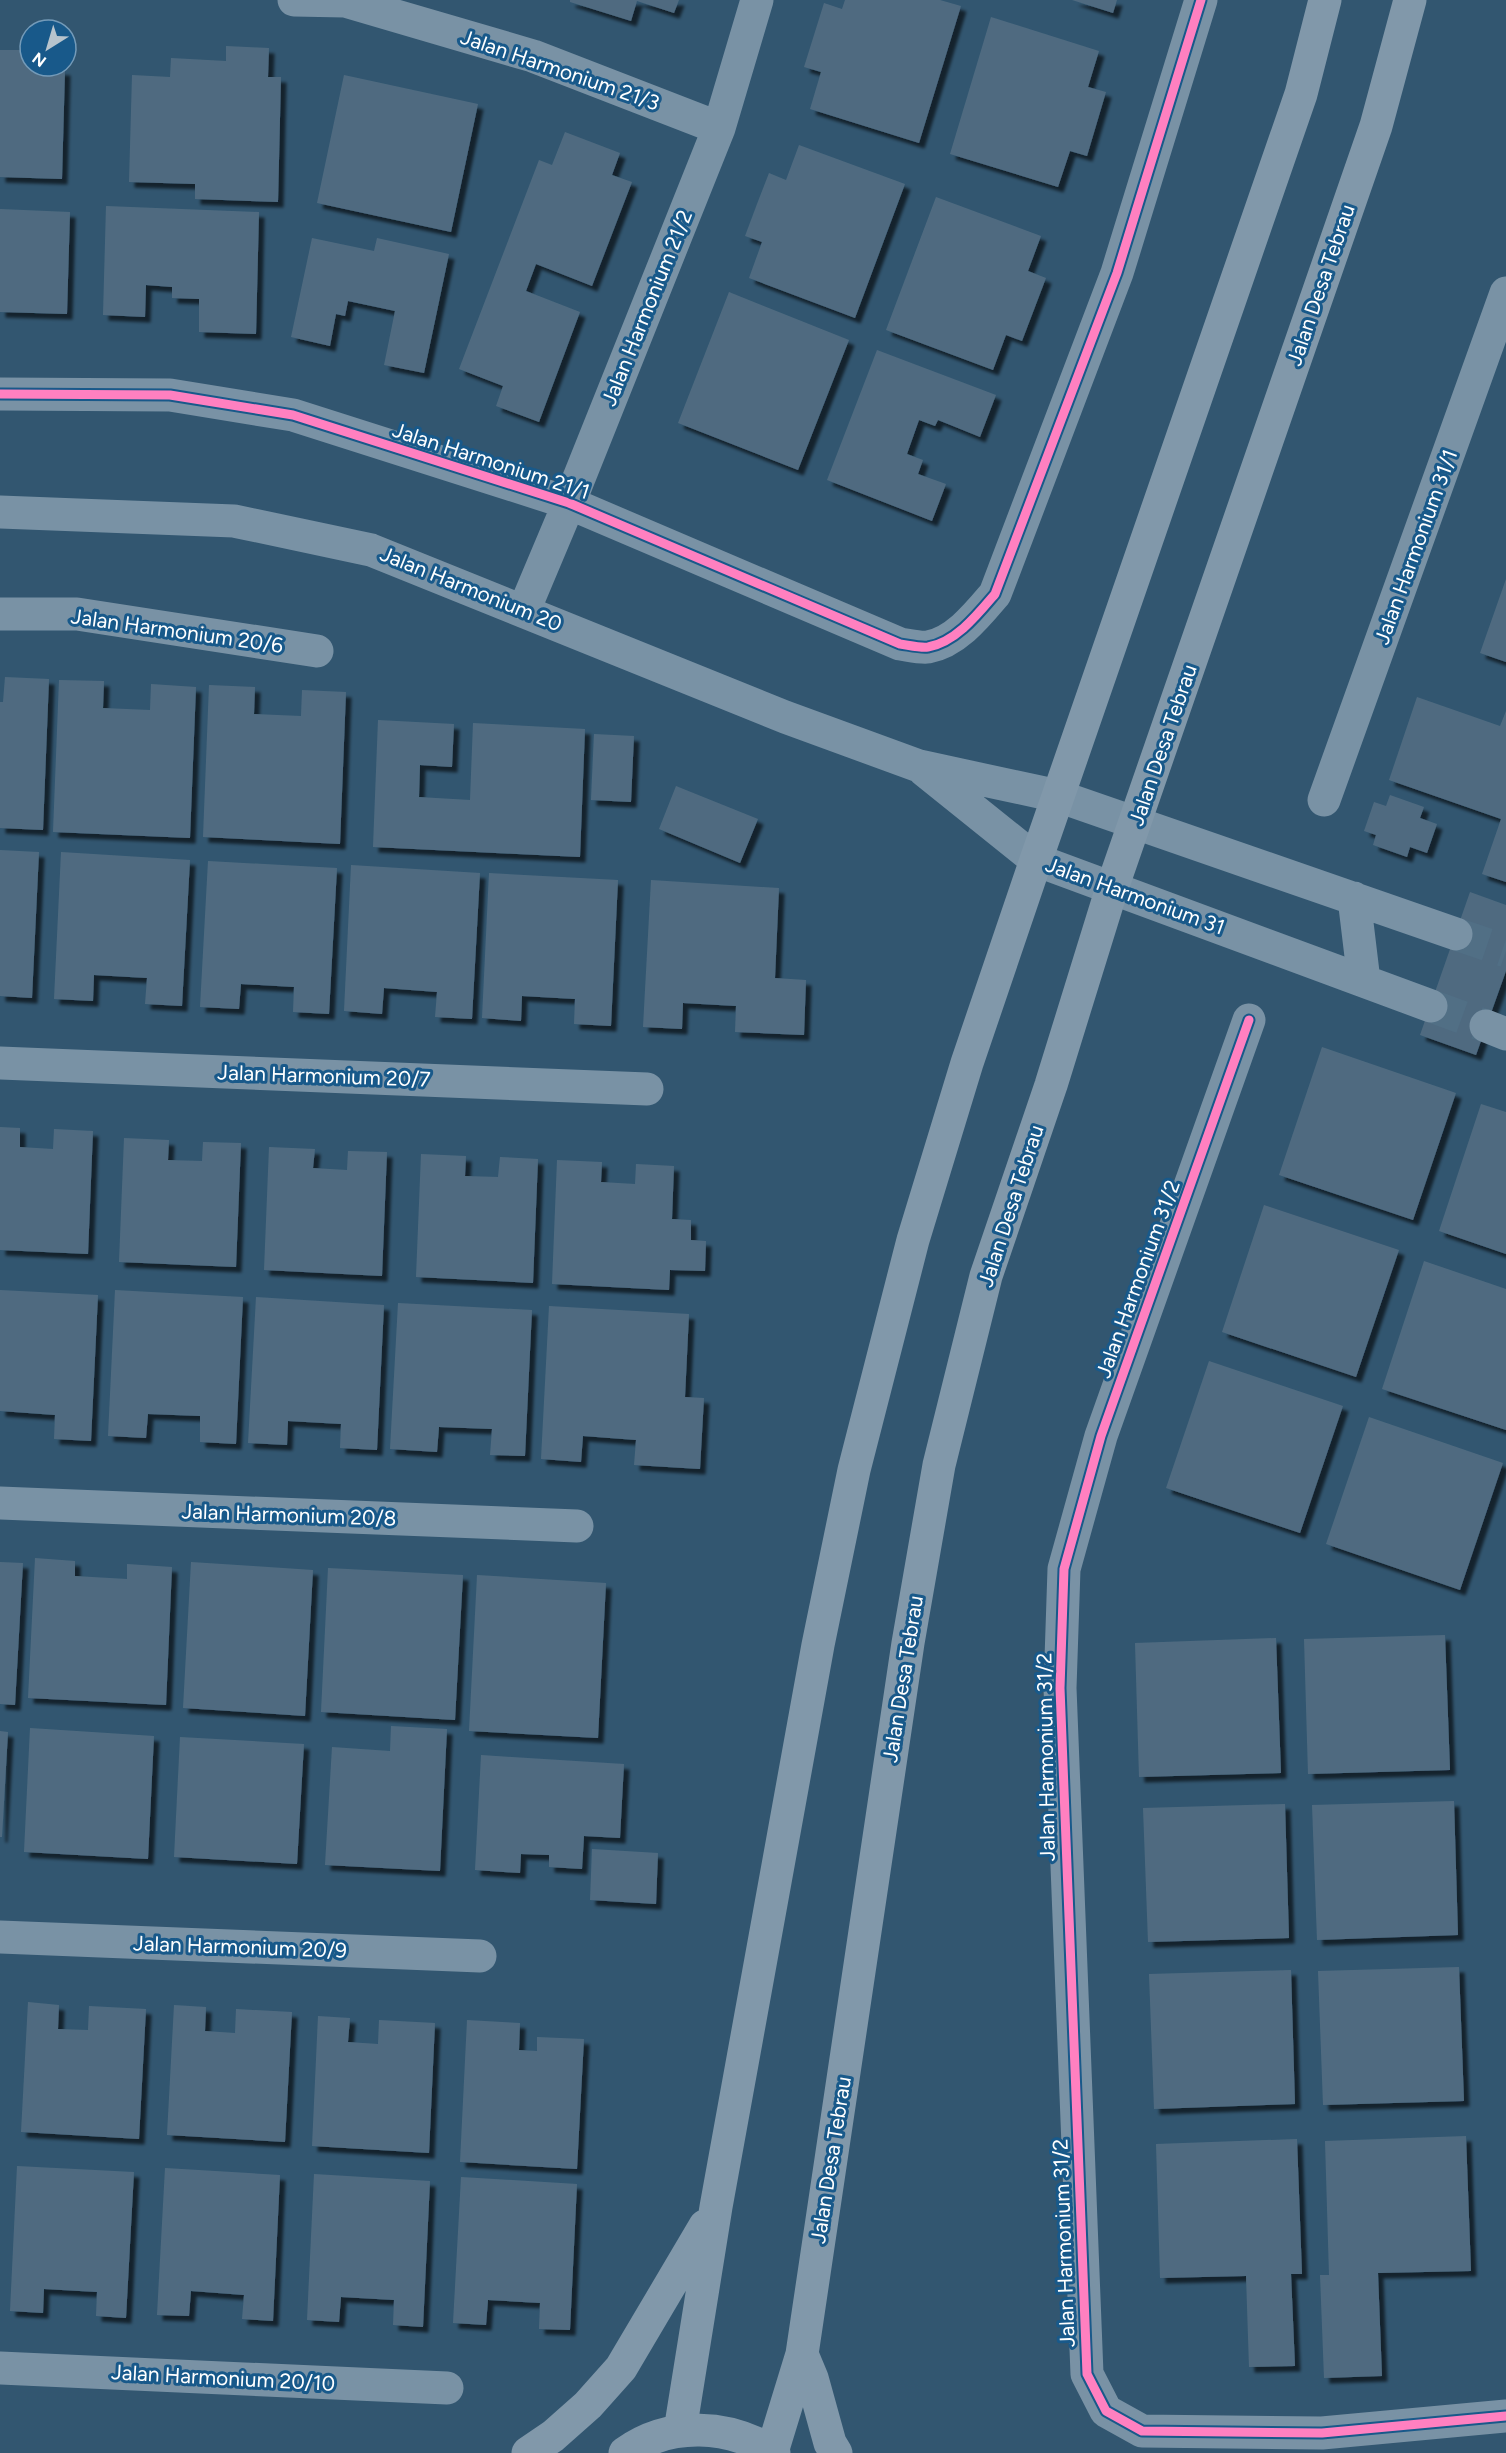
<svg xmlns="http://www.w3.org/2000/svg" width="1506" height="2453" font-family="Figtree,sans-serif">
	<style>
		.building { fill: #4f6b80; filter: url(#shadow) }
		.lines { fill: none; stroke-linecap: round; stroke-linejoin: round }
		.street-tunnel { stroke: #516f85; stroke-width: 33; stroke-dasharray: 33 16; stroke-linecap: butt }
		.street { stroke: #7992a5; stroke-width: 33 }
		.secondary { stroke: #8198aa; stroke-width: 33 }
		.cycleway-casing { stroke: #18598a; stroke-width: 13 }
		.cycleway { stroke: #ff80c0; stroke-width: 9 }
		.labels { text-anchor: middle; stroke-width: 6; stroke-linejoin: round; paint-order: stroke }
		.street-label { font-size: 21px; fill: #fff; stroke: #18598a }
	</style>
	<defs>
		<filter id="shadow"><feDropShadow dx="5.5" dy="5.5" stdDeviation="1.5" flood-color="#0009"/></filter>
	</defs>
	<rect width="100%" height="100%" fill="#325670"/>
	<path class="building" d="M570,0H679L674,13L637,1L631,21L570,2Z
		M845,0H940L961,6L919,143L810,109L821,72L804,67L824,3L842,9Z
		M1072,0H1117L1113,13Z
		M991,17L1099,51L1088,87L1106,92L1087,156L1070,151L1058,187L950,154Z
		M226,46L269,48L268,77H281L278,202L195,199V184L129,182L132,75L170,77L171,58L226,61Z
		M0,50H30L32,69L65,70L62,179L0,177Z
		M344,75L478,104L451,232L317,203Z
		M565,132L620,153L612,175L632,182L592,286L536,264L526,291L580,312L539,422L496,406L503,386L459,369L539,160L552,165Z
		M799,145L905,184L855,318L749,278L762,242L745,236L757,204L769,173L786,180Z
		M936,197L1041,236L1028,271L1046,278L1022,341L1006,335L993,370L886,330Z
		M106,206L259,212L256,334L199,332V299L172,298V287L146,285L145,317L103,315Z
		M0,209L70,212L67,314L0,312Z
		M312,238L374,251L377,238L449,254L424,373L384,365L395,311L348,301L345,316L336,314L330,346L291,337Z
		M729,292L849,340L798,470L678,423Z
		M877,350L996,395L980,437L938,420L935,426L919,420L907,454L923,460L918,474L946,484L932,521L827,480Z
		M1506,579V662L1480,653Z
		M5,677L49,679L43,830L0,828V702H3Z
		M59,680L104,681L103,708L150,710L151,684L196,687L190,838L53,832Z
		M209,685L255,687L254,714L301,716L302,690L346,692L340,844L203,837Z
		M1417,697L1500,726L1506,711V882L1482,874L1501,819L1389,780Z
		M378,720L454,724L452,767L420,765L419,797L470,800L473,723L585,729L580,857L373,847Z
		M594,734L634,736L631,802L591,800Z
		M676,786L758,819L740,863L659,829Z
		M1390,795L1424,807L1420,818L1437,824L1427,853L1410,847L1407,857L1373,845L1376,835L1364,831L1374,802L1386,806Z
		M0,850L39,852L32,998L0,996Z
		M61,852L190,860L182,1006L145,1004L147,978L94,975L93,1001L54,999Z
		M208,861L337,868L329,1014L293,1012L294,987L241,984L239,1009L200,1007Z
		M351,865L480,873L472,1019L435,1017L437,992L384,988L382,1014L344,1011Z
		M489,873L618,880L611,1026L574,1024L575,999L522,996L521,1021L482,1018Z
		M651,880L779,888L775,978L806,980L804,1035L735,1032L736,1006L683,1003L682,1029L643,1027Z
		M1470,892L1506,905V971L1476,1055L1420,1035Z
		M1322,1047L1456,1093L1413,1220L1279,1175Z
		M1481,1104L1506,1112V1254L1439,1231Z
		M0,1127L20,1128V1147L53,1149L54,1129L93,1131L88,1254L0,1250Z
		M124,1138L169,1140L168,1160L202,1161L203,1142L241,1143L236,1267L119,1262Z
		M269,1147L315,1149L313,1168L347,1170L348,1151L387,1152L382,1276L264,1270Z
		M421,1154L466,1156L465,1176L498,1177L500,1157L538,1159L533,1283L416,1277Z
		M557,1160L602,1162L601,1182L635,1184L636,1164L674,1166L672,1219L691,1220V1240L706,1241L705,1271L670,1270L669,1290L552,1284Z
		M1264,1205L1399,1250L1356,1377L1222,1332Z
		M1424,1261L1506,1289V1430L1382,1389Z
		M0,1290L98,1295L91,1441L54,1439L55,1415L0,1411Z
		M115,1290L243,1297L236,1444L200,1442V1416L148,1414L146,1438L108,1436Z
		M256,1297L384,1305L377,1450L340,1448L341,1424L288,1421L287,1445L248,1443Z
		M398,1303L532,1310L525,1456L490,1455L492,1429L439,1427L437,1452L390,1449Z
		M549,1306L689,1314L685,1397L704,1398L700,1469L634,1465L636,1440L583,1436L581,1462L541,1459Z
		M1209,1361L1343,1406L1300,1533L1166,1488Z
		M1369,1417L1503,1463L1460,1590L1326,1544Z
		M35,1558L75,1561V1576L127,1579V1564L172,1567L166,1705L28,1698Z
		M0,1562L23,1563L15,1705L0,1704Z
		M191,1562L313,1570L305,1716L183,1708Z
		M328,1568L463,1575L455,1720L321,1712Z
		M477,1575L606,1583L598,1738L469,1731Z
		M1445,1635L1450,1770L1308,1774L1304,1639Z
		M1276,1638L1281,1773L1139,1777L1135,1643Z
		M391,1726L447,1729L440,1871L325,1865L332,1747L390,1751Z
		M30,1728L154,1736L148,1859L24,1852Z
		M0,1731L8,1732L2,1837H0Z
		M180,1737L304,1744L297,1864L174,1857Z
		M481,1755L624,1764L620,1838L584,1836L582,1869L549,1867V1855L521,1854L520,1873L475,1870Z
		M1454,1801L1458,1935L1317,1940L1312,1805Z
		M1285,1804L1289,1938L1148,1942L1143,1808Z
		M592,1849L658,1853L656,1904L590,1900Z
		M1459,1967L1464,2101L1323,2105L1318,1971Z
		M1291,1970L1295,2104L1154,2109L1149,1974Z
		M28,2002L59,2005L58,2029L88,2030L89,2006L146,2009L139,2139L21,2132Z
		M174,2005L206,2007L205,2031L235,2033L236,2009L292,2012L285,2142L167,2135Z
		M318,2016L350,2018L348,2042L378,2044L379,2020L435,2023L429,2153L312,2146Z
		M467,2020L520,2023L519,2050L537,2051V2037L584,2039L577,2169L460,2162Z
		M1466,2136L1471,2271L1378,2273L1382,2376L1324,2378L1320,2275H1329L1325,2141Z
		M1297,2139L1302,2274H1291L1295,2366L1249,2367L1246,2276L1160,2278L1156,2144Z
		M17,2166L134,2172L126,2318L96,2316L97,2292L44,2289L43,2313L10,2311Z
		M165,2168L280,2175L273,2321L242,2319L244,2295L191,2291L189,2316L157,2315Z
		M314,2174L430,2181L423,2327L393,2325L394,2300L341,2297L339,2322L307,2320Z
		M461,2177L577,2184L570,2330L539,2329L540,2303L488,2300L486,2325L453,2323Z"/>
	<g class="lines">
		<path class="street-tunnel" d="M1456,934L1506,951
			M1431,1006L1486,1026"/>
		<path class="street" d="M294,0L345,1L533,56L719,128
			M0,394L170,395L293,415L569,503L900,644C908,645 920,648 928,647C956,642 978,614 995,594L1117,273L1201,0
			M0,512L234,521L371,550L785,717L919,766L1058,796L1456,934
			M524,610L569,503L719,128L757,0
			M0,614H77L317,651
			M925,771L1036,860L1431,1006
			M1324,800L1506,293
			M1354,898L1364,981
			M1249,1020L1101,1436L1064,1569L1060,1688L1087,2374L1106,2411L1142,2431L1322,2433L1506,2416
			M1486,1026L1506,1034
			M0,1063L647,1089
			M0,1503L577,1526
			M0,1937L480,1956
			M0,2368L447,2388"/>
		<path class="secondary" d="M802,2354L812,2378L830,2443L836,2453
			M680,2431L716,2207L818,1645L854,1470L913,1240L967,1063L1036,860L1301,94L1325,0
			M772,2452L802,2354L908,1643L939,1465L986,1276L1051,1085L1112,888L1376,126L1410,0
			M528,2453L553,2436L588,2405L621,2368L705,2226
			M625,2453C670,2421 729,2424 774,2453"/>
		<defs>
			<path id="cycleway" d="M0,394L170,395L293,415L569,503L900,644C908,645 920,648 928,647C956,642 978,614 995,594L1117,273L1201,0
				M1249,1020L1101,1436L1064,1569L1060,1688L1087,2374L1106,2411L1142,2431L1322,2433L1506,2416"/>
		</defs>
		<use href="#cycleway" class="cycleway-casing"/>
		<use href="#cycleway" class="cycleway"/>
	</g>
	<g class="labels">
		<g class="street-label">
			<text transform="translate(560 70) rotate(19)" y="7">Jalan Harmonium 21/3</text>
			<text transform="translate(1321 285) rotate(-71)" y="7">Jalan Desa Tebrau</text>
			<text transform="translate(647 308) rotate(-68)" y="7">Jalan Harmonium 21/2</text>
			<text transform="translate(491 461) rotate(18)" y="7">Jalan Harmonium 21/1</text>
			<text transform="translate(1416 547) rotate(-70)" y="7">Jalan Harmonium 31/1</text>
			<text transform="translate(471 589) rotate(22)" y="7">Jalan Harmonium 20</text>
			<text transform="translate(177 631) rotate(8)" y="7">Jalan Harmonium 20/6</text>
			<text transform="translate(1163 745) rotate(-71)" y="7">Jalan Desa Tebrau</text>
			<text transform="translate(1135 896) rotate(20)" y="7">Jalan Harmonium 31</text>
			<text transform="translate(324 1076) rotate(2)" y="7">Jalan Harmonium 20/7</text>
			<text transform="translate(1011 1206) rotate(-72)" y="7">Jalan Desa Tebrau</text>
			<text transform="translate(1138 1279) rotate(-70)" y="7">Jalan Harmonium 31/2</text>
			<text transform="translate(289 1515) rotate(2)" y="7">Jalan Harmonium 20/8</text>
			<text transform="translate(903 1679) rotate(-81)" y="7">Jalan Desa Tebrau</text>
			<text transform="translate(1046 1757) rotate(-91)" y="7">Jalan Harmonium 31/2</text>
			<text transform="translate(240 1947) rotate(2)" y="7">Jalan Harmonium 20/9</text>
			<text transform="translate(831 2160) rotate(-81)" y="7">Jalan Desa Tebrau</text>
			<text transform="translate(1064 2243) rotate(-92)" y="7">Jalan Harmonium 31/2</text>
			<text transform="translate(223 2378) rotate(3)" y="7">Jalan Harmonium 20/10</text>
		</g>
	</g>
	<g transform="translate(48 48) rotate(217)"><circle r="28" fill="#18598a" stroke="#749bb9" stroke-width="1.5"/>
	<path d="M0-4.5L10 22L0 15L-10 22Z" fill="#b7c4cd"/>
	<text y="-9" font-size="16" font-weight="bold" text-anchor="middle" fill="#ffffff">N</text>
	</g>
</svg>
